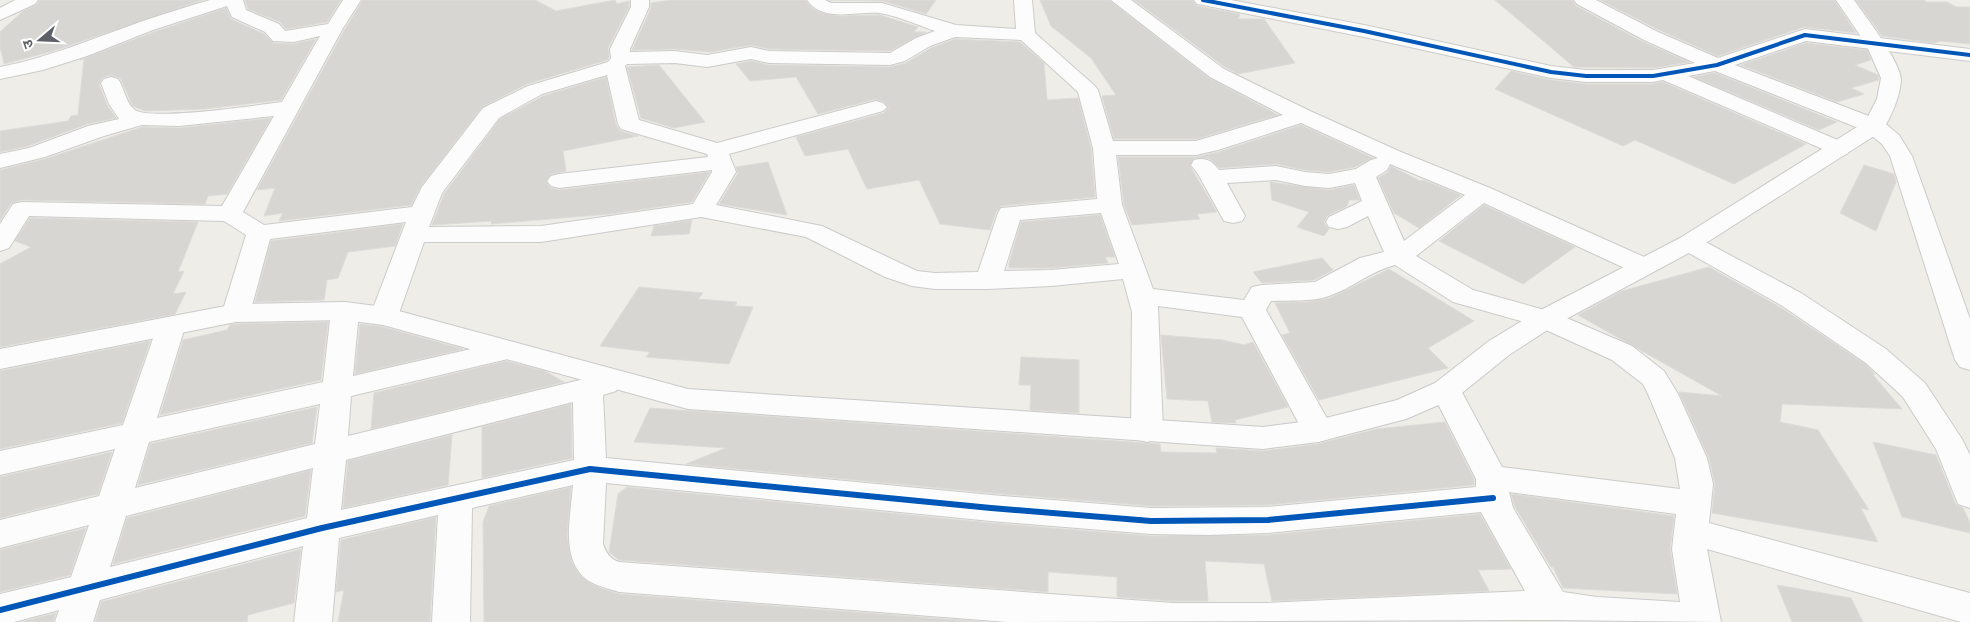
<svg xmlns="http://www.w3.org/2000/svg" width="1970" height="622" font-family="'Public Sans','Noto Sans Devanagari',sans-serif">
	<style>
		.building { fill: #d7d6d3; stroke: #dddcd8 }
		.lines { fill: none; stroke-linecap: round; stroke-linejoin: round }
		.minor-casing { stroke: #cbcbca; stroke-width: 2 }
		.secondary-casing { stroke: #c9cac9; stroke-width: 2 }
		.minor { fill: #fcfcfc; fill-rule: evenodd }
		.secondary { fill: #fcfcfc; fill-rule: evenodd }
		.cycleway-far1-casing { stroke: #fff; stroke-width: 6 }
		.cycleway-casing { stroke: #fff; stroke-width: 9 }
		.cycleway-far1 { stroke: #0057b8; stroke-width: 4 }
		.cycleway { stroke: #0057b8; stroke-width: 6 }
	</style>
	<rect width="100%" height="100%" fill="#eeede8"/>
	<path class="building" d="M40,0H203L53,51L4,64L0,46V32L22,12L36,5Z
		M245,0H341L327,22L286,29L280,22L248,9Z
		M363,0H535L556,11L615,0L617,4L629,1V7L608,48L609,57L607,60L527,84L482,107L421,186L411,205L279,221L283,213L264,216L275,188L257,190L345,29Z
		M671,0H805L812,8L821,13L840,16L880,15L918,27L914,32H926L890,51L769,49L751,45L710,52L675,49L632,50L651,8V3Z
		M829,0H936L926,14L883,1Z
		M1040,0H1109L1209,78L1278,115L1196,139H1114L1102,96L1116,95L1091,58L1051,26Z
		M1134,0H1192L1197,6L1240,14L1238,19H1264L1295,63L1238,74L1225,67Z
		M1495,0H1572L1576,6L1643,42L1689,62L1653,68L1574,67Z
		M1600,0H1834L1856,33L1804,27L1718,56L1659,30Z
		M1856,0H1924L1926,2H1947L1956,7H1970V44L1940,41L1934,43L1882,36Z
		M226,8L231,19L264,34L273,43L294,44L316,39L281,100L205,109L145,111L133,106L120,78L110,75L102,78L99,84L107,105L116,118L87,124L28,146L0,152V131L68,121L71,116L78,115L84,59L80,60L154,32Z
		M955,39L1020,42L1044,63L1047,100L1078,98L1091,148L1095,197L1001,206L996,212L990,230L940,224L919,180L867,189L848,149L805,156L796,137L884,113L889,107L884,102L876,99L818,114L796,77L750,81L736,64L751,61L769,65L890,67L906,63L931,48Z
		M1806,43L1867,50L1871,60L1855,65L1878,75L1879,80L1851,88L1864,94L1837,102L1741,65Z
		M659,65L705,122L674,128L641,118L627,67Z
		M1511,71L1551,80L1586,84H1653L1663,82L1806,144L1734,184L1635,140L1623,146L1495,89Z
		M1715,73L1837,122L1819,130L1694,77Z
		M606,77L616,125L620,131L638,136L563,151L566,171L551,174L546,182L551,188L559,190L710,172L692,202L610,214L491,224L492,221L432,225L444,194L500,119L543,96Z
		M271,118L227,194L208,196L205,204L22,200L11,203L0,221V170L45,159L142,127L179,128Z
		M1301,125L1373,158L1355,167L1329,172L1305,170L1276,164L1220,168L1209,158H1194L1190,166L1217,212L1197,214L1200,219L1132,225L1124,205L1118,157H1196L1219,152Z
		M768,162L787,215L719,204L738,173L736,167Z
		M1864,165L1894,174L1896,182L1876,231L1840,213Z
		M1391,166L1420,181L1423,180L1461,195L1419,228L1394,213L1378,178L1388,172Z
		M1270,182L1329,190L1354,185L1360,200H1349L1347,206L1327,216L1324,223L1329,229L1324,236L1297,227L1309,212L1272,200Z
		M1484,205L1575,247L1523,284L1439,241Z
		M1100,215L1115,257H1105L1108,263L1051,268H1009V263L1021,222Z
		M30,218L198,222L178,272L184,271L173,294L186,292L175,314L0,347V264L31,247L15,241Z
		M692,220L689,234L651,236L654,226Z
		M403,224L395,246L348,252L338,278L327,280L324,300L255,302L271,241Z
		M1322,258L1333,270L1314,280L1262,283L1253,272Z
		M1709,267L1780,307L1865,364L1875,374L1873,375L1902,409L1782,404L1780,422L1818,430L1869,510L1861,508L1878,542L1712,513L1715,484L1709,458L1679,392L1722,396L1578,315L1622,291Z
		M1389,269L1474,321L1428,348L1448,368L1319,400L1282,335L1290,333L1275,303L1308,302L1330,298Z
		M639,287L703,293L698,299L737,302L735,306L753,307L729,364L646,357L650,352L600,346Z
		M328,322L321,380L160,415L183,340L227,330L230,325L236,324Z
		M360,324L383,327L463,349L355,374Z
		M1161,335L1222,340L1244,345L1253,342L1288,407L1235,420L1236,423L1212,422L1208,401L1167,399Z
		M150,341L122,423L0,449V371Z
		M1021,357L1079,360V413L1030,410L1031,385H1019Z
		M506,361L545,371L564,382L371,429L374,393Z
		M571,404L572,458L482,478V427Z
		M317,407L312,443L138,485L150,444Z
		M650,408L1160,444L1161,452L1217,453L1216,448L1263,451L1318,444L1376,429L1445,422L1474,479V485L1268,505L1151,506L991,493L686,464L726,448L634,442Z
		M452,435L448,485L343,508L348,461Z
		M1873,442L1936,455L1956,505L1963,508L1970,523V533L1902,517Z
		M112,452L98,494L0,518V477Z
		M311,470L305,516L113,564L127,518Z
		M571,487L567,537L572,562L578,573L588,582L603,589L619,594L984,622H484L483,522L489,506Z
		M627,487L991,523L1151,536L1268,535L1480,514L1511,569L1478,570L1489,591L1272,601L1264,564L1205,561L1208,601H1173L1117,597V577L1048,572V592L619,560L609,552L618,494Z
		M1511,494L1674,516L1670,549L1677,594L1563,588L1553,567H1551L1515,507Z
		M436,517L430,622H338L344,590L336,592L341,540Z
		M86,528L70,575L0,592V550Z
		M301,549L294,603L248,615L247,622H95L101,602Z
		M1777,585L1851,598L1863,622H1792Z
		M56,613L53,622H21Z"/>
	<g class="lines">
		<defs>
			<path id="minor" d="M15,0H38L35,4L0,20V8Z
				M210,0H243L246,10L279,24L285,31L328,24L343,0H361L343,28L243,212L264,225L412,207L422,187L483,108L528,86L608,62L611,58L610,49L631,7V0H649V7L630,49V52L675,51L707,55L751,47L769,51L890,53L916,38L935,31C918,25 898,16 880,13C856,11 823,23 807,0H825L831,3H882L956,25L1016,29L1014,0H1032L1035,33L1095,86L1098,90L1113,141H1196L1283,115L1210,77L1111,0H1131L1224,69L1310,111L1401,152L1490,188L1651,260L1655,266L1651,272L1642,274L1633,272L1484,203L1416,256L1473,290L1555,313L1632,346L1664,371L1678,394L1707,458L1713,484L1709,523L1970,593V622H1961L1707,549L1721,622L1552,620L1008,622L619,592C610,589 597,586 589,581C559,561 571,515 573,485L472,508L470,622H432L438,515L339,538L332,622H294L303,546L100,600L93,622H55L59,610L14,622H0V594L71,577L89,525L0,548V520L99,496L115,449L0,475V451L123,425L157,327L161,321L171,318L181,321L185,327L157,418L323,382L331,311L335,305L345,302L355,305L359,311L353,376L506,341L516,343L520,350L516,357L351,396L348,436L605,374L616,377L620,384L616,391L603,395L606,458L991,495L1151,508L1268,507L1476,487V479L1431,390L1435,383L1446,380L1457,383L1502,467L1680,489L1675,458L1648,394L1643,384L1612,360L1535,325L1453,302L1395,265C1371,271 1352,288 1329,296C1312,302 1289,300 1271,301L1266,310L1334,431L1329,439L1318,442L1307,439L1242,317L1158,306L1163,431L1158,439L1147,442L1136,439L1131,431L1132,312L1123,279L1051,286L988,289H935L912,286L885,277L806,237L701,217L541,242H424L398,316L394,322L384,325L374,322L370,316L406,222L270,239L250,313L246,319L236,322L226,319L222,313L246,235L224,221L29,216L9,248L0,251V224L13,204L22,202L222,206L274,116L179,126L142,125L104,136L45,157L0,168V154L29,148L88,126L119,119L109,104L101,83L104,79L111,77L118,79C124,87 126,104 135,110C152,121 257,105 282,102L320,36L294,42L273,41L265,32L232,17L227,6L153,30L87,56L43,70L0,79V67C50,57 92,39 140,22C163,14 186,7 210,0ZM955,37L1021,40L1078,92L1093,148L1097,199L1001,208L998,213L978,272L935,273L917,271L822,226L716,205L736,172L729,154L883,111L887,107L883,103L876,101L717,143L639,120L625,66L627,64L675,63L707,67L751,59L769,63L890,65L905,61L930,46ZM607,75L618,124L621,129L707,154L708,157L559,174L551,176L547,181L551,186L559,188L712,170V172L693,204L541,226L429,227L442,193L499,118L542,94ZM1301,123L1378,158L1371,160L1356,169L1329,174L1305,172L1276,166L1219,170C1212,160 1205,157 1194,160L1191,165L1198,174L1224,221L1233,223L1242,221L1245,216L1227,183L1276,180L1305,186L1329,188L1355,183L1362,201L1329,217L1326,222L1329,227L1338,229L1347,227L1368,216L1384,252L1360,258L1315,282L1262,285L1252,287L1244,300L1153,289L1122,205L1116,155H1196L1218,150ZM1390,164L1465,195L1404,241L1376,177L1387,170ZM1101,213L1119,264L1051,270L1004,271L1020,220ZM573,402L574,460L341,510L346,460ZM320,404L315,444L135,488L149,442ZM313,468L307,518L110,567L126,516ZM606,483L991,521L1151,534L1208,535L1268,533L1481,512L1525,591L1267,603H1173L619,562C610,559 606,553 603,544ZM1509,492L1676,514L1672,549L1680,602L1597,597L1563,592L1513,508Z
				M1194,0H1231L1364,25L1551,66L1586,70H1653L1695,63L1644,40L1577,4L1574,0H1596L1658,32L1718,58L1805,29L1970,49V61L1806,41L1735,65L1882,121L1899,135L1912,156L1970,319V370L1960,367L1955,360L1890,156L1882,144L1866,131L1715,71L1688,76L1847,144L1850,149L1847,154L1839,156L1663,80L1653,82H1586L1551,78L1364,37L1203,5L1197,4Z
				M1689,235L1698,238L1801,293L1886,349L1925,383L1962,439L1970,455V508L1958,504L1936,449L1903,397L1866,363L1781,305L1680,248L1676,243L1680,238Z"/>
			<path id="secondary" d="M1836,0H1854C1865,16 1901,62 1901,80C1900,97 1891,117 1882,131L1698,248L1555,325L1509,355L1457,397L1406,419L1318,442L1263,449L688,409L383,325L345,320L236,322L0,369V349L236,304L345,302L384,307L688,389L1263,427L1318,420L1397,400L1435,383L1489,341L1535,313L1680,238L1865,122L1877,99L1881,78L1866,44Z"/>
		</defs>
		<use href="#minor" class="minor-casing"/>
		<use href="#secondary" class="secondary-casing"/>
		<use href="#minor" class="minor"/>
		<use href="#secondary" class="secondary"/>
		<defs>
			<path id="cycleway-far1" d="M1203,0L1364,31L1551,72L1586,76H1653L1717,65L1805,35L1970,55"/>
			<path id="cycleway" d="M0,610L322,528L590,469L991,508L1151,521L1268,520L1493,498"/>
		</defs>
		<use href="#cycleway-far1" class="cycleway-far1-casing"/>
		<use href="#cycleway" class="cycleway-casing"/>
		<use href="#cycleway-far1" class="cycleway-far1"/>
		<use href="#cycleway" class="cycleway"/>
	</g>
	<g transform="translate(40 40) rotate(251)" stroke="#ffffff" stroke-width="4" paint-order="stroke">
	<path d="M0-4L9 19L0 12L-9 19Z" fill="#5d6167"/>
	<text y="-8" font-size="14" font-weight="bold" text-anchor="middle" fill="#5d6167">उ</text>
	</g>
</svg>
